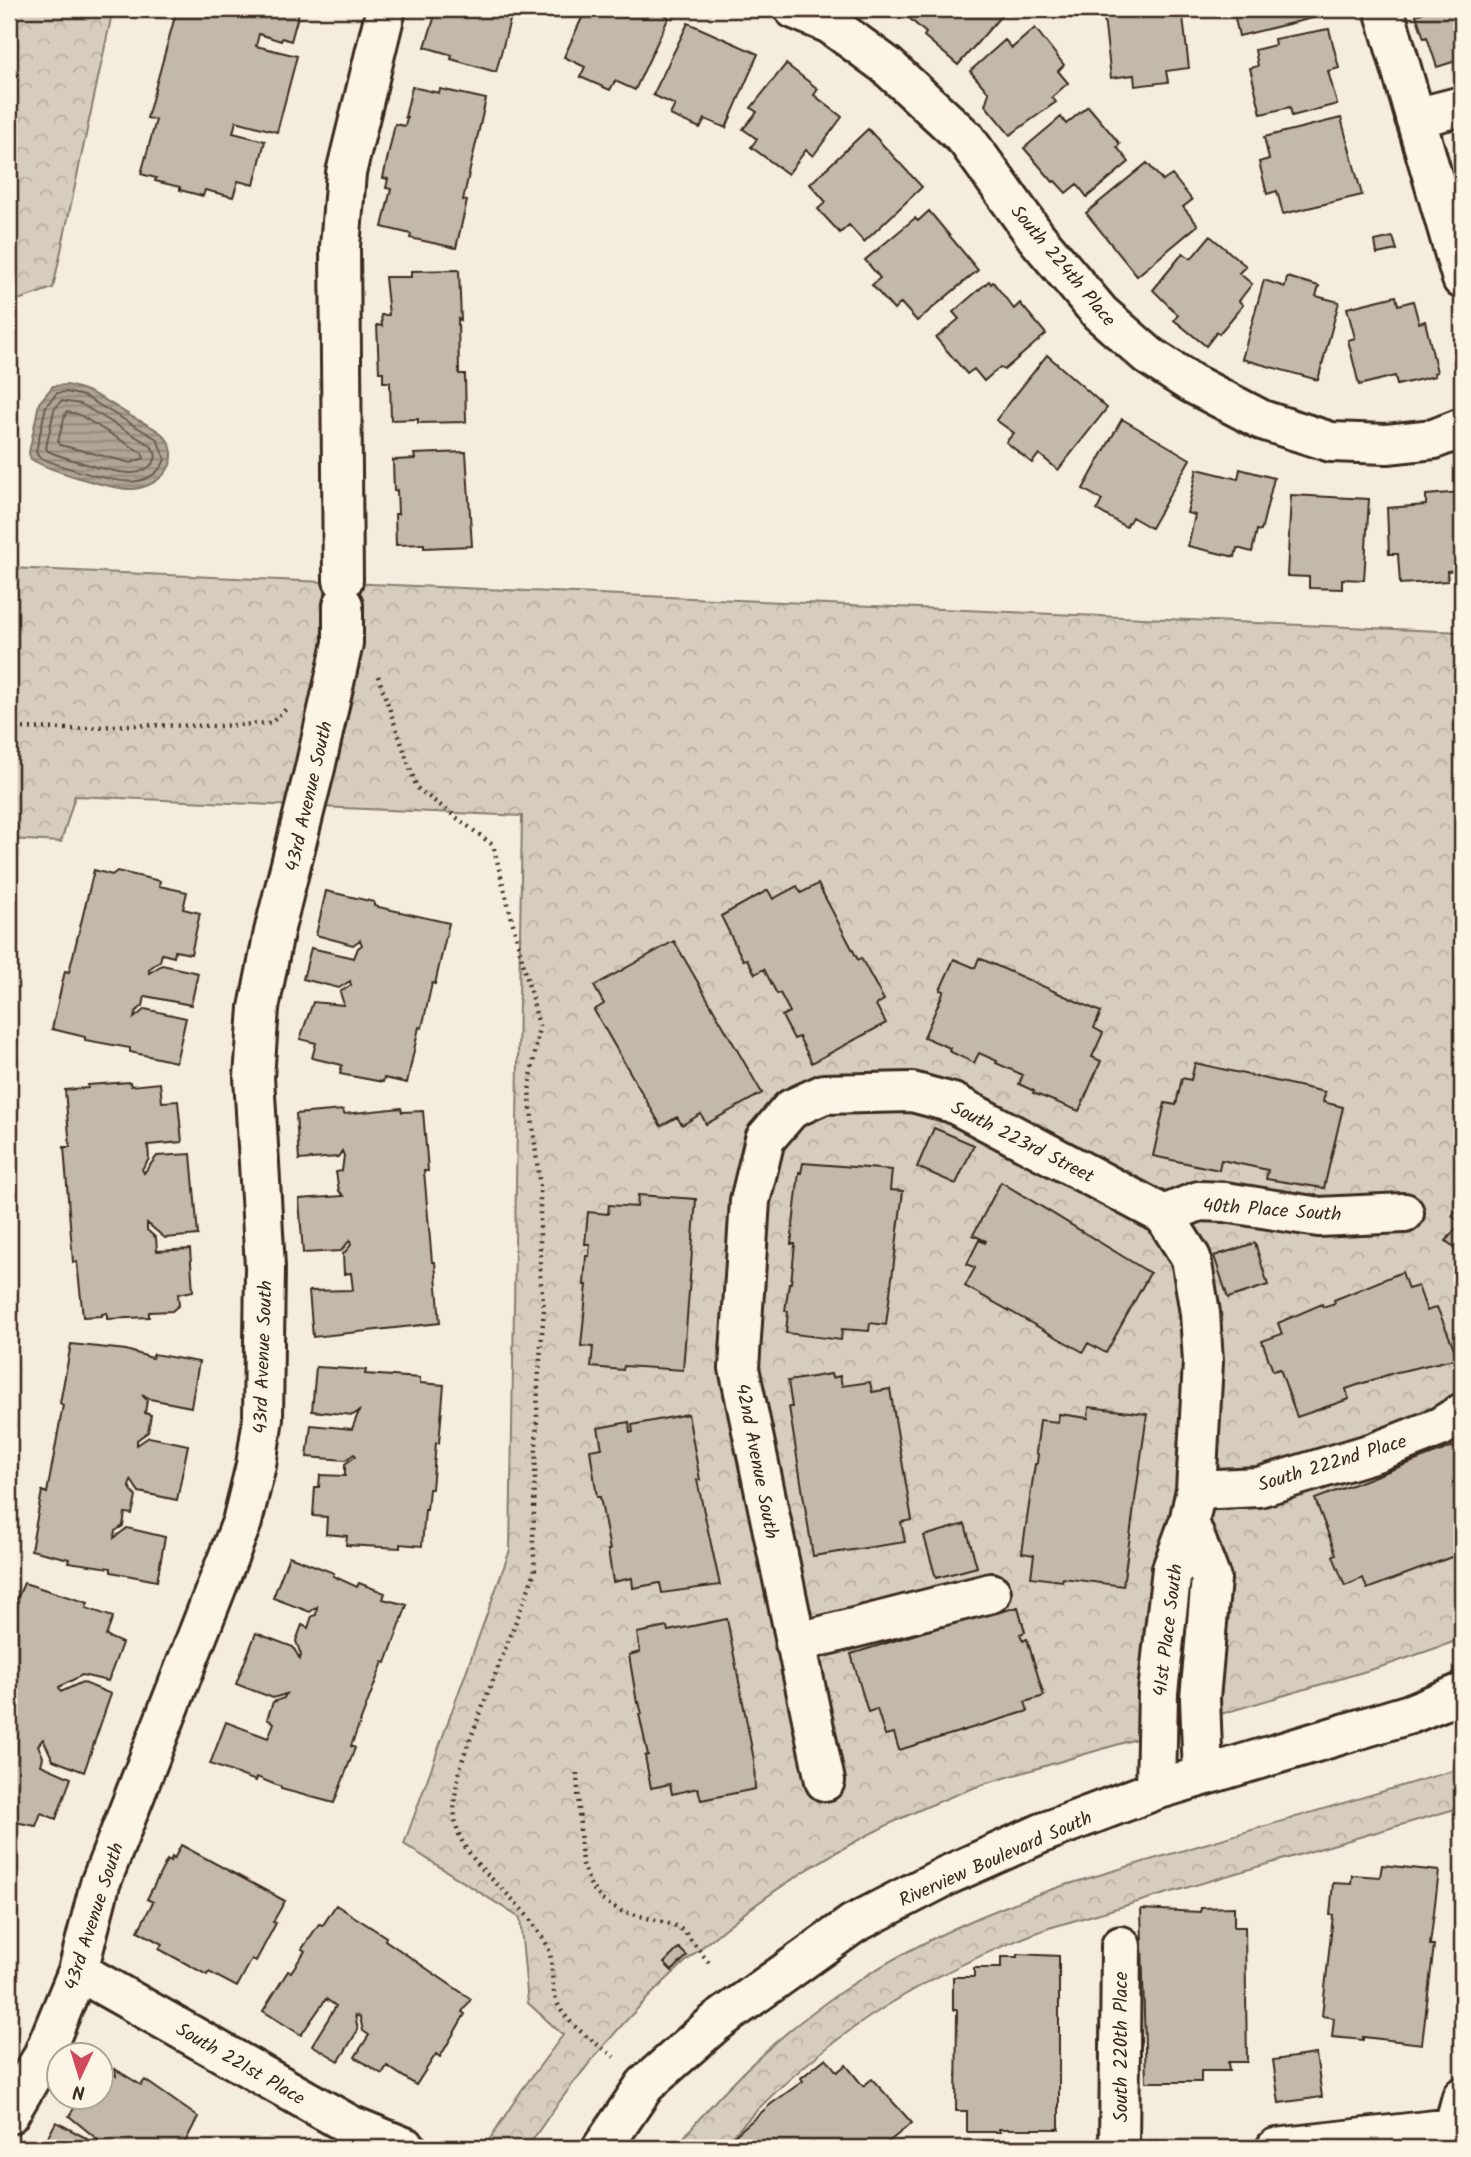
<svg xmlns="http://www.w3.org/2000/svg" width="1471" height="2157" font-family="Kalam,sans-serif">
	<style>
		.park { fill: url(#park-crowns); stroke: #887c6e; stroke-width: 2 }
		.water { fill: url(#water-rules); stroke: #817466; stroke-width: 2 }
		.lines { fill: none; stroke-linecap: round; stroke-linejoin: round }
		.shore { stroke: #6a5b4e; stroke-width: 2 }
		.building { fill: #c3b9aa; stroke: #3b2a1e; stroke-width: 2 }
		.minor-casing { stroke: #3b2a1e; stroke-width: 44 }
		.path { stroke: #3b2a1e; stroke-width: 4.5; stroke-dasharray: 2 5; stroke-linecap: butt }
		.minor { stroke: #fcf5e5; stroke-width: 38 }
		.labels { text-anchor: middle; stroke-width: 6; stroke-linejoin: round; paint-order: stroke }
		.street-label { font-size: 19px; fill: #3b2a1e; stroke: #fcf5e5 }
	</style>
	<defs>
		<pattern id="park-crowns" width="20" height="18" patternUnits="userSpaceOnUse" patternTransform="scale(1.75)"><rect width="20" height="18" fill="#d6cdbd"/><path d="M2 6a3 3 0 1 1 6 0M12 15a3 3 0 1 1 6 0" fill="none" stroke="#b9b0a2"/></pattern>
		<pattern id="water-rules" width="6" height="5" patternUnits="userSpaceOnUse" patternTransform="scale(1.75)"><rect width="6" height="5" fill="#b0a596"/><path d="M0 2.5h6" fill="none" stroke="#90877a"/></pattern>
	</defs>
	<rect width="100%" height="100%" fill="#f4eddd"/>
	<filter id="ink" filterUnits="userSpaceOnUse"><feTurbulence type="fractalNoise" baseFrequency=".0143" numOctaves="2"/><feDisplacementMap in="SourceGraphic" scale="14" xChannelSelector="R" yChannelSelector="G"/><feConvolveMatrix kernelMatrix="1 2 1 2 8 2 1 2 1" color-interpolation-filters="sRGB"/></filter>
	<g filter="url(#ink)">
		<path class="park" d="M9,9H113L53,288L9,303Z
			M9,568L1462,632V1639L1390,1664L984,1784C790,1854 640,1976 527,2148H484L521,2091L563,2035L528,2003L520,1918L404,1844L510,1550L522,816L75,796L61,842L9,839Z
			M1462,1768V1807L1049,1928C916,1977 815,2041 722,2148H675C780,2015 903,1939 1062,1886Z"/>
		<path class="water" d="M67,385C91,390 109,402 129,415C139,421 153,426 162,434C187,458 161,487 133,489C114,490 47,470 31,459L29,453L39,403L53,386Z"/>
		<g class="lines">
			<path class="shore" d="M66,392L84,396L157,439L165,459C161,471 150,479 137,481C120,485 53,465 38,456L36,452L46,406L57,393Z
				M61,401L81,404L150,445C155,452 159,457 152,464C148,469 139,473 133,473C116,474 63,458 48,451L46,448L54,410Z
				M66,412L78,414L142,453L144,458L131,463L60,445L58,441Z"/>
		</g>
		<path class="building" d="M177,9H300L291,41L282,38L281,41L259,34L256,46L297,56L277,132L236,121L233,133L265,141L254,185L238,181L233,197L205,190L203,196L180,190V187L155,181L156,178L141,174L156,120L147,118Z
			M437,9H513L496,72L451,59L452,55L425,47Z
			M586,9H652L669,17L635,90L615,81L610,90L580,77L585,67L564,57Z
			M903,9H1007L958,65L924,36L926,33L901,11Z
			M1103,9H1182L1189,68L1166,71L1168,82L1135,86L1134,75L1111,78Z
			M1221,9H1314L1317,17L1239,36L1234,14L1223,16Z
			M1422,9H1462V50H1460L1462,59L1437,67L1427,37L1424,38L1416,15L1424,12Z
			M688,23L758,54L726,128L705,119L700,128L670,115L675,105L653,95Z
			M1035,28L1064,65L1058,71L1068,83L1052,97L1056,102L1010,135L985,105L989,93L970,71L1005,40L1012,48Z
			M1329,29L1339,68L1328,71L1337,104L1292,116L1290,107L1261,114L1250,68L1258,66L1255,50L1275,45L1274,39Z
			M786,64L818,89L814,95L842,117L813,156L806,150L788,174L751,147L757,139L743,129L757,112L751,108Z
			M412,87L439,93L440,89L486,99L463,200L467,201L456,248L410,238L411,234L382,227L391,189L386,188L388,179L383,178L395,124L405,126L407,117H405Z
			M1088,106L1120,144L1117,147L1129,162L1087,197L1077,184L1066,193L1055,181L1053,182L1024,148L1061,117L1066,124Z
			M1341,118L1362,195L1283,214L1277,191L1267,194L1259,162L1269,159L1264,137Z
			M868,129L922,187L864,242L849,225L840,233L818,209L826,202L810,184Z
			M1147,163L1163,181L1172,175L1192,200L1183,207L1198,225L1137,276L1086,213Z
			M929,211L978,270L917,321L901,303L894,310L872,285L880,278L865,260L915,218L918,221Z
			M1210,236L1246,266L1239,273L1252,284L1239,301L1243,305L1219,334L1217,332L1206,346L1174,320L1178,315L1153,290L1183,253L1191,259Z
			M1393,237L1397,250L1377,254L1375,241Z
			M459,270L461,320L458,319L459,374H465L466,422L418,423V419L391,420L390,382H383V372H379L377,325L382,326L381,315H389L385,277H411V271Z
			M1287,277L1319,286L1316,296L1339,302L1318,380L1242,359L1264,280L1285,287Z
			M989,281L991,284L993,282L1014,309L1020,303L1046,334L1004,370L1000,367L984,381L974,369L967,374L936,338L959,319L953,312Z
			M1396,296L1398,305L1413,301L1419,323L1425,321L1437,372L1434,373L1435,376L1397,385L1395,376L1359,385L1348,340L1355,338L1347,308Z
			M1047,355L1107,408L1058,470L1039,454L1032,463L1006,442L1014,433L996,420Z
			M1122,419L1190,459L1151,528L1132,517L1126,527L1097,510L1102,500L1083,489Z
			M466,452L472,546L424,548V544L396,545L395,514H398L397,490L394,491L393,460L415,459L414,454Z
			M1197,469L1238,479L1240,469L1274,478L1261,531L1257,530L1252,552L1237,548L1235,557L1188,546L1195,515L1187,513Z
			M1462,492V570L1447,571L1448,581L1400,584L1398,554H1389L1387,508L1426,505V495Z
			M1291,495L1369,499L1364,580L1342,579V589L1309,588V577L1287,576Z
			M94,870L112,875L117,871L160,881L159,886L187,892L183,909L200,913L191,954L175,951L174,957L162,954L160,961L149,969V973L162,965L198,973L191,1005L145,996L143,1006L136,1011L134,1018L145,1009L186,1018L176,1062L130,1052V1048L85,1040V1037L52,1029L65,971L69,972Z
			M818,884L858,960L861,958L884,1000L876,1005L886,1023L812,1063L799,1037L794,1039L782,1016L790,1012L780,993L777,994L764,969L755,974L747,959L743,960L721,916L768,890L773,899L797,886L801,893Z
			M326,891L374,902V906L449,923L435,984L432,983L422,1028L419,1027L407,1083L384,1078L383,1082L340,1074L342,1065L312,1058L316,1043L300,1039L313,1002L344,1005L340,992L351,985L350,981L339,988L303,979L311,948L354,958L358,948L362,945L360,940L353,945L316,935Z
			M674,941L762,1093L706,1124L701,1114L682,1125L677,1117L661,1126L594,1010L604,1004L594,986Z
			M979,958L1101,1012L1094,1028L1103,1033L1092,1057L1101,1061L1079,1111L1033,1093L1034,1091L1019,1084L1023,1075L996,1063L997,1061L979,1053L974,1063L949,1051L950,1048L924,1037L944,991L940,990L954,959L975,968Z
			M1195,1063L1325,1092L1323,1102L1343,1107L1324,1188L1266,1179L1268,1170L1221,1160L1219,1170L1153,1156L1165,1103L1176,1105L1182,1078L1191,1080Z
			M130,1082L131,1086L160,1083L162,1102L178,1101L182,1142L148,1145L149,1159L142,1169L144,1173L157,1156L191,1154L198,1235L165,1238L147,1223V1230L156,1238L157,1251L190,1249L193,1291L178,1294L179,1305L172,1311L149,1312V1317L107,1319V1313L102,1314V1316L83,1317L77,1262H73L64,1147H70L65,1090L88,1088V1085Z
			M401,1108L402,1112L423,1111L428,1171H424L432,1262H435L440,1323L313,1337L309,1291L353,1290L351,1273L344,1274L343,1254L351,1245L350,1240L341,1251L303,1253L299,1199L344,1196L339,1191L336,1172L342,1171L344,1156L342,1151L338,1157L299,1160L296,1114L343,1110L344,1114Z
			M934,1128L974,1145L956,1184L917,1167Z
			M803,1163L892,1170L890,1190L903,1191L886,1325L870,1323L869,1331L842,1329L841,1340L786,1333L788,1311H785L789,1283H791L795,1244H791L799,1172L801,1173Z
			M1001,1182L1150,1273L1106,1353L1088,1343L1083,1352L965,1286L975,1268L967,1264L979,1240L985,1243L986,1241L973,1235Z
			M638,1195L696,1199L683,1370L624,1366L623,1370L591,1367L593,1347L581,1346L587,1285H584L586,1256H589L590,1244H585L588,1212L608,1214L609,1205L637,1207Z
			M1462,1203V1253L1446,1241L1460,1223L1452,1216Z
			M1255,1243L1268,1285L1228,1298L1214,1256Z
			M1402,1272L1408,1289L1418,1286L1427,1311L1437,1307L1458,1358L1393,1373L1346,1389L1349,1399L1297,1417L1280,1369L1273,1371L1262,1341L1282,1334L1278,1323L1322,1304L1323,1307L1335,1303L1334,1300Z
			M71,1344L126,1350L152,1358L154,1354L199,1362L191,1407L150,1399L142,1395L147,1400L145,1413L151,1415L148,1432L137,1440V1445L149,1437L188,1445L177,1500L139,1492L131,1480L129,1486L136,1497L132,1514L125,1513L123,1526L115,1531L114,1538L127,1528L165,1537L157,1581L111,1572V1568L68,1562L69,1559L31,1550L42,1491L47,1493L63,1405L60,1403Z
			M316,1367L366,1370L365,1374L420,1378V1383L444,1385L439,1443H436L432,1489H429L427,1510H425L422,1546L400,1544V1548L346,1545L347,1536L326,1534L327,1517L313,1516L315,1487H319L320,1475L345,1476V1464L356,1456L354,1454L346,1460L307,1457L311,1425L352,1429L359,1411L353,1415L312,1411Z
			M831,1374L832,1378L840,1376L842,1386L870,1382L872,1392L890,1389L912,1520L901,1522L905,1542L813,1556L789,1407H792L788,1381Z
			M1089,1407L1147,1414L1123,1586L1063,1578L1062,1581L1031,1577L1034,1555L1022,1553L1035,1464H1037L1038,1454L1036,1453L1040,1420L1058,1422L1059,1414L1088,1418Z
			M688,1414L700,1480H697L720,1585L662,1593L660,1583L633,1588L632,1578L613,1582L608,1550H610L600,1497H597L590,1450L602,1448L598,1428L629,1422L630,1433L633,1432L632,1425Z
			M1462,1439V1553L1367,1589L1363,1578L1345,1586L1333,1556L1336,1554L1315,1499L1457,1445L1455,1442Z
			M965,1524L977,1567L936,1578L924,1536Z
			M289,1556L334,1573L333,1576L357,1587L359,1583L385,1593L383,1599L407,1605L386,1663L383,1662L351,1746L355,1748L334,1803L281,1789V1787L257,1777L256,1781L210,1764L226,1722L268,1738L274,1723L267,1719L273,1702L284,1698L286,1694L273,1698L236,1684L256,1633L293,1647L300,1659L301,1655L296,1641L302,1625L308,1628L312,1616L316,1615L317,1607L310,1612L273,1598Z
			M24,1583L88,1603L86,1608L113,1617L106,1636L122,1643L108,1681L82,1675L59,1687L61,1692L82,1682L111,1694L84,1772L53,1760L43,1739L38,1745L43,1757L41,1765L71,1778L56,1819L41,1813L36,1826L9,1821V1617Z
			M1018,1607L1025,1632L1020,1634L1023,1641L1027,1639L1044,1696L1025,1702L1028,1711L899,1750L894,1733L885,1735L877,1709L868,1712L851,1654L995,1610L996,1613Z
			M727,1619L754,1760L755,1789L701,1800L698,1788L672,1794L670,1784L651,1788L645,1756L648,1755L639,1714H642L639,1702L637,1703L629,1655L640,1652L637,1633L667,1627L668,1631Z
			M181,1845L285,1901L273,1922L276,1923L256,1961L252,1959L237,1987L209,1972L207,1975L159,1949L162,1944L138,1931L153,1902L147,1899L167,1860L170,1862L172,1857L174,1859Z
			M1382,1865L1439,1871L1430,1945H1434L1422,2044L1363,2037V2040L1332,2037L1334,2018L1322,2016L1333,1915H1330L1333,1883L1351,1884L1352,1875L1380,1877Z
			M336,1905L386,1937L385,1940L471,1999L462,2012L465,2014L440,2057L436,2054L416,2085L387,2066L382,2074L355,2057L369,2035L363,2031L360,2017L355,2015L358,2030L339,2061L312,2045L336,2006L326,1999L301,2035L263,2011L288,1971L291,1972L305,1951L302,1949L319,1924L323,1925Z
			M1234,1907V1927H1245L1247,2062H1228L1229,2071H1201V2082H1146L1141,1909L1200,1912L1201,1908Z
			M679,1948L687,1956L672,1971L664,1963Z
			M1017,1954L1059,1956V2129H999L1000,2132H967V2111H956L957,2010H953V1977H974V1968H1001V1957H1017Z
			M1316,2054L1322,2097L1279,2103L1273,2060Z
			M826,2058L837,2072L846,2065L863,2086L872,2079L912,2123L881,2148H728L725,2144L771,2104L803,2081L801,2078Z
			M115,2069L141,2085L145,2080L198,2117L182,2148H98L97,2139L69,2116L81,2098H102V2079L107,2080L111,2074L116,2076Z
			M56,2122L86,2138L89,2148H42Z"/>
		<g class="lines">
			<defs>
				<path id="minor" d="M794,9L830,24L886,65L966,139L1037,238L1100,313L1149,356L1191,383L1262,420L1331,442L1387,444L1434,439L1462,428
					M1384,9L1462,279
					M1415,118L1462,106
					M343,580L340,247L346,173L386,9
					M1164,1215L1199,1201L1225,1202L1319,1217L1404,1213
					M1196,1490L1259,1487L1376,1452L1440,1427L1462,1413
					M1189,1522L1211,1579L1200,1698L1203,1776
					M795,1643L991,1593
					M825,1781L739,1368L750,1201L765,1139L791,1109L824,1094L912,1092L953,1103L1164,1215
					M1156,1790L1158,1692L1172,1569L1189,1522L1196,1490L1203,1362L1200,1313L1191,1258L1164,1215
					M78,1971L350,2125L407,2148
					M9,2114L42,2058L78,1971L100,1884L242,1522L256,1465L263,1418L265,1267L254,1077L259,1008L274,932L315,768L343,643V605
					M602,2148L645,2085L715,2023L853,1924L948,1875L1042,1833L1156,1790L1410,1714L1462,1693
					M1119,2148L1121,1946
					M1276,2148L1453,2128
					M1448,2148L1462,2097"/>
			</defs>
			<use href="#minor" class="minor-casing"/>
			<path class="path" d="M378,676L417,788L493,845L539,1026L529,1091L540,1189V1275L544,1309L538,1384L533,1541L535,1572L464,1755C444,1824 454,1843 504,1891C517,1904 529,1916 538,1931C542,1937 547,1944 549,1950C554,1967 550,1985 557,2002C566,2025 596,2042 614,2057
				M9,728L73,729L127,725L219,726L271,723L286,709
				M577,1773L582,1864L591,1886L602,1900L621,1911L674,1925L684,1931L709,1963"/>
			<use href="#minor" class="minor"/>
		</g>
	</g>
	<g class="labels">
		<g class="street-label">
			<text transform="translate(1064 265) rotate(50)" y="7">South 224th Place</text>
			<text transform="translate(308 796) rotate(-77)" y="7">43rd Avenue South</text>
			<text transform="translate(1023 1141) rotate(27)" y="7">South 223rd Street</text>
			<text transform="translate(1272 1209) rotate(4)" y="7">40th Place South</text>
			<text transform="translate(262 1357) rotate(-88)" y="7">43rd Avenue South</text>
			<text transform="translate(758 1461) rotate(79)" y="7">42nd Avenue South</text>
			<text transform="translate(1332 1462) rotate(-17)" y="7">South 222nd Place</text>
			<text transform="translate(1167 1630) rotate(-83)" y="7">41st Place South</text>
			<text transform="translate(995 1858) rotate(-24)" y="7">Riverview Boulevard South</text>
			<text transform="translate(93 1916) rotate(-72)" y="7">43rd Avenue South</text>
			<text transform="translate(1120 2047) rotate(-90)" y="7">South 220th Place</text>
			<text transform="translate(241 2063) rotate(30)" y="7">South 221st Place</text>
		</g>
	</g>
	<rect width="1471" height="2157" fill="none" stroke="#fcf5e5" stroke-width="35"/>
	<rect x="18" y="18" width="1436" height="2122" fill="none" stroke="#3b2a1e" stroke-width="2.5" filter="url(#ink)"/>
	<g transform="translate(80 2076) rotate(184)"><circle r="33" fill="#fcf5e5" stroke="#afa495" stroke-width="2"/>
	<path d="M0-5L12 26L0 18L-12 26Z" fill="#d1495b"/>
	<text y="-10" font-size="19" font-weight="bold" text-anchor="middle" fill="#3b2a1e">N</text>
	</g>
</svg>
